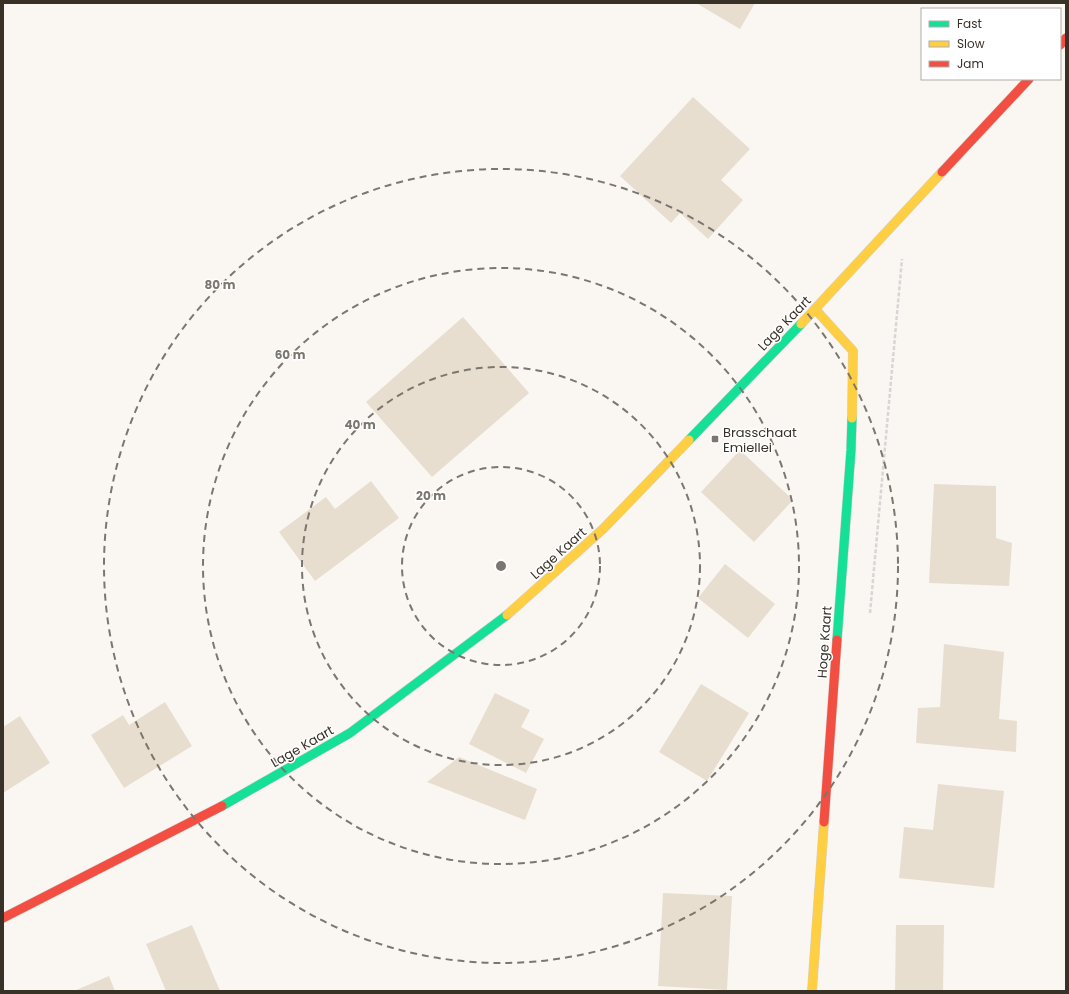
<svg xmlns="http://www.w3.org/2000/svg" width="1069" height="994" font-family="Poppins,sans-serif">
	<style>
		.building { fill: #e8decf }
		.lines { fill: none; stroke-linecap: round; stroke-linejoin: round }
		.fast-casing { stroke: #d6d1cb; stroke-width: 10 }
		.slow-casing { stroke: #d6d1cb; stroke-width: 10 }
		.jam-casing { stroke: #d6d1cb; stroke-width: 10 }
		.path { stroke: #d8d6d5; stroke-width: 2.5; stroke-dasharray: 4 2; stroke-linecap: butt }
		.fast { stroke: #16e098; stroke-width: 9 }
		.slow { stroke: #ffcf43; stroke-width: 9 }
		.jam { stroke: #f24e42; stroke-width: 9 }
		.ring { fill: none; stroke: #7b766f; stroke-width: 2; stroke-dasharray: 7 5 }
		.poi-dot { fill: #7b766f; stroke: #fff; stroke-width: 1.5 }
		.labels { text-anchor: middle; stroke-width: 3; stroke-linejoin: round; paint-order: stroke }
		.street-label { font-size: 13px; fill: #373128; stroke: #fff }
		.poi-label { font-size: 13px; fill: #373128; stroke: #fff; text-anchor: start }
		.centre { fill: #7b766f; stroke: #fff; stroke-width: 2 }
		.ring-label { font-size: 12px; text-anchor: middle; font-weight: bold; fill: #7b766f; stroke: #fff; stroke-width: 3; stroke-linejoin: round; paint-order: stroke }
	</style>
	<rect width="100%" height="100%" fill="#faf6f2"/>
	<path class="building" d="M696,3H755L740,29Z
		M693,97L750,149L721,180L743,200L708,239L680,213L671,223L620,176Z
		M463,317L529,393L432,477L366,402Z
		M740,450L793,500L754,542L701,492Z
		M371,481L399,518L315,581L279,532L326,497L335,509Z
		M934,484L996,486V538L1012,543L1009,586L929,583Z
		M725,564L775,604L748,638L698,598Z
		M944,644L1004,652L999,719L1017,721L1016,752L916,743L918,708L940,707Z
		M701,684L749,713L707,781L659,752Z
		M495,693L530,710L521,727L544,739L526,773L469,744Z
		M165,702L192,746L124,788L91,735L123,715L129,725Z
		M20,716L50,763L3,793V727Z
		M459,757L537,789L525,820L427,782Z
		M938,784L1004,791L994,888L899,878L904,827L933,830Z
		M663,893L732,896L727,990L658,986Z
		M192,925L220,991H166L146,944Z
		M896,925H944L943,991H895Z
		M109,976L115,991H74Z"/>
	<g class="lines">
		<defs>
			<path id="fast" d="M689,440L801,324
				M837,640L851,450L852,418
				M222,806L350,733L507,615"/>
			<path id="slow" d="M815,309L853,351L852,418
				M801,324L942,172
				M507,615L603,529L689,440
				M812,991L824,822"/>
			<path id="jam" d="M1060,45L1066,38
				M942,172L1029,79
				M824,822L837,640
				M3,918L222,806"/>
		</defs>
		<use href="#fast" class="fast-casing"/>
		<use href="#slow" class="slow-casing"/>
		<use href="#jam" class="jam-casing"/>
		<path class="path" d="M870,613L902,259"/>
		<use href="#fast" class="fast"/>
		<use href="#slow" class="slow"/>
		<use href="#jam" class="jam"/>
	</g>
	<g class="ring">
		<circle cx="501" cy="566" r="99"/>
		<circle cx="501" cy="566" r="199"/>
		<circle cx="501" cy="566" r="298"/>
		<circle cx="501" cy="566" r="397"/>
	</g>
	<rect class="poi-dot" x="711" y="435" width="8" height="8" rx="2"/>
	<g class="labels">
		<g class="street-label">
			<text transform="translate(784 323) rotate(-46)" y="5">Lage Kaart</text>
			<text transform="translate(558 553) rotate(-42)" y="5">Lage Kaart</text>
			<text transform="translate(824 642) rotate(-86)" y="5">Hoge Kaart</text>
			<text transform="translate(302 746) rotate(-30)" y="5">Lage Kaart</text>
		</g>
		<g class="poi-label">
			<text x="723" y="437">Brasschaat<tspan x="723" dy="15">Emiellei</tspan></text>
		</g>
	</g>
	<circle cx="501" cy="566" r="6" class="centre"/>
	<g class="ring-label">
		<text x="220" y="289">80 m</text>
		<text x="290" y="359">60 m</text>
		<text x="360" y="429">40 m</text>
		<text x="431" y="500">20 m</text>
	</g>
	<rect width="1069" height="994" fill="none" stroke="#373128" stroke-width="8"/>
	<rect x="921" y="8" width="140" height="72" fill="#ffffff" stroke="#afada9"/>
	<rect x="929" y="21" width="20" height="6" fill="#16e098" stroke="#afada9"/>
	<text x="957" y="28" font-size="12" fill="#373128">Fast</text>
	<rect x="929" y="41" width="20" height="6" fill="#ffcf43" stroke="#afada9"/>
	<text x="957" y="48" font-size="12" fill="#373128">Slow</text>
	<rect x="929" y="61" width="20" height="6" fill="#f24e42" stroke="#afada9"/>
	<text x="957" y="68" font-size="12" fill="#373128">Jam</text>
</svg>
